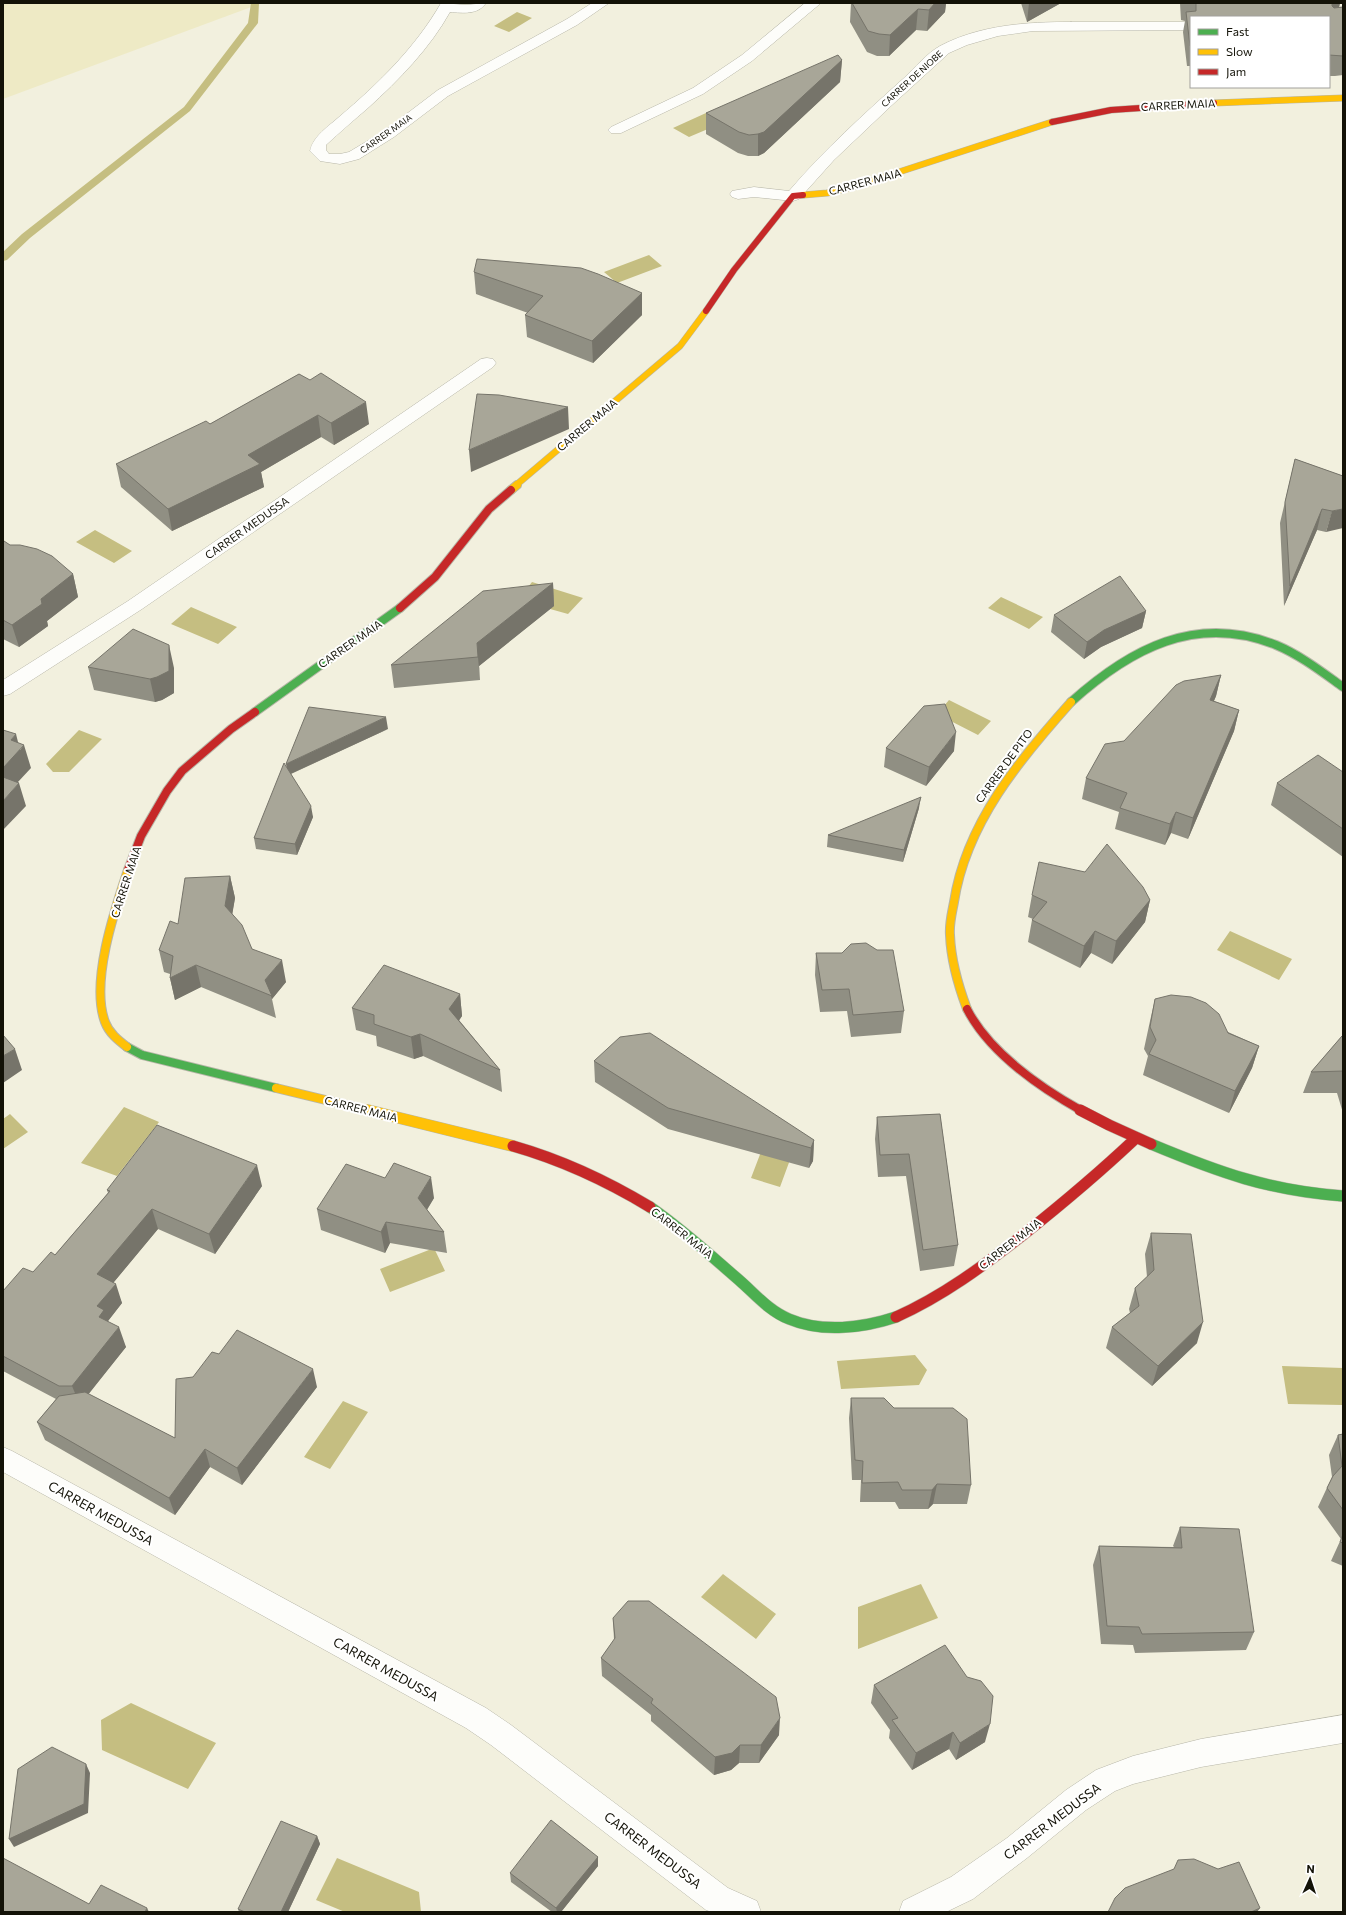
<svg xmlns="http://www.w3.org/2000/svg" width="1346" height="1915" font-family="Commissioner,sans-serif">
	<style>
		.green { fill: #eeeac5 }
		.water { fill: #c5be81 }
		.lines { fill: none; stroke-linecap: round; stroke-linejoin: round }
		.stream { fill: #c5be81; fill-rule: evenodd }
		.street-casing { stroke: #b7b6a8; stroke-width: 1 }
		.fast-far1-casing { stroke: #b7b6a8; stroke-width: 10 }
		.fast-casing { stroke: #b7b6a8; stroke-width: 12 }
		.slow-far2-casing { stroke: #b7b6a8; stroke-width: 7 }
		.slow-far1-casing { stroke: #b7b6a8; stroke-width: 10 }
		.slow-casing { stroke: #b7b6a8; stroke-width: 12 }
		.jam-far2-casing { stroke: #b7b6a8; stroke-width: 7 }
		.jam-far1-casing { stroke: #b7b6a8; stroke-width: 10 }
		.jam-casing { stroke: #b7b6a8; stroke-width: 12 }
		.street { fill: #fdfdfa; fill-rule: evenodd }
		.fast-far1 { stroke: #4caf50; stroke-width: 8 }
		.fast { stroke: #4caf50; stroke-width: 11 }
		.slow-far2 { stroke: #ffc107; stroke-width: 6 }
		.slow-far1 { stroke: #ffc107; stroke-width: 8 }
		.slow { stroke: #ffc107; stroke-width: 11 }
		.jam-far2 { stroke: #c62828; stroke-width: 6 }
		.jam-far1 { stroke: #c62828; stroke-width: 8 }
		.jam { stroke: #c62828; stroke-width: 11 }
		.wall { fill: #908f83 }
		.shaded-wall { fill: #76746a }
		.building { fill: #a8a698; stroke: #76746a }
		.labels { text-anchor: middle; stroke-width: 4; stroke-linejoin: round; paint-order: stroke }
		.far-street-label { font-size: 9px; fill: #131207; stroke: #fff }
		.street-label { font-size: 11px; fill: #131207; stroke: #fff }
		.near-street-label { font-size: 13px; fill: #131207; stroke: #fff }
	</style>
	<rect width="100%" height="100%" fill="#f2f0de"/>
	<path class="green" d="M3,3H262L3,99Z"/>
	<path class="water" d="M517,12L532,18L509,32L494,26Z
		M706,113L722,123L689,137L673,128Z
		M649,255L662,266L617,283L604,272Z
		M95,530L132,551L114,563L76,542Z
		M532,582L583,598L568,614L518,600Z
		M1001,597L1043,617L1029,629L988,608Z
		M191,607L237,627L218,644L171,624Z
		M949,700L991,721L978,735L937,714Z
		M79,730L102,739L69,772H53L46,764Z
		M1230,931L1292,959L1279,980L1217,950Z
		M124,1107L159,1122L117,1176L81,1163Z
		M10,1114L28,1132L3,1149V1119Z
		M769,1131L798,1138L780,1187L751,1178Z
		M434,1248L445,1271L390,1292L380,1269Z
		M915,1355L927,1370L919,1385L841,1389L837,1361Z
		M1282,1366L1343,1368V1405L1288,1404Z
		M343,1401L368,1412L330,1469L304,1457Z
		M723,1574L776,1614L756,1639L701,1597Z
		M921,1584L938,1618L858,1649V1607Z
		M131,1703L216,1743L188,1789L102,1750L101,1720Z
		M337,1858L419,1892L421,1912H345L316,1900Z"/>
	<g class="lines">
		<path class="stream" d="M251,3H259L258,23L190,111L30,238L7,260L3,261V252L22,234L184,107L248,23Z"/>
		<defs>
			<path id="street" d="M441,3L466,5L486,3C478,15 463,13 450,12C430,48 399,80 368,108C354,120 340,132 326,145V150L329,154H340L349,152L384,131L438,90L567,19L592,3H609L577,25L448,96L394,137L359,159L340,164L320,161L310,151C313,136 329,126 339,117C378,84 416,47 441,3Z
				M805,3H821L752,61L703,94L621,133H611L608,130L611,127L693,88L742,55Z
				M1071,22H1191V30L1033,31L998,36L967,45L949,53L891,106L834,160L799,199L793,201L754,197L738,199L732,197L730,194L732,191L754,187L789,191C824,150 864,114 904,78C915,68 927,53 940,46C980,25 1026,22 1071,22Z
				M487,358L493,359L496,363L493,367L142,609L10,694L3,696V680L128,601L481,359Z
				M3,1447L12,1451L486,1708L511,1725L728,1888L757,1901L761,1912H712L706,1910L491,1745L466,1728L3,1472Z
				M1343,1715V1743L1201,1767L1133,1784L1115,1791L1086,1810L1027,1858L973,1899L946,1912H899L903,1901L951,1877L1007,1838L1066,1790L1096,1770L1133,1756L1201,1739Z"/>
			<path id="fast-far1" d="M1071,702C1130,649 1196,613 1276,645C1300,655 1322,672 1343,687
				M255,712L400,608
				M127,1047L142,1055L276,1088"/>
			<path id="fast" d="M1151,1144C1218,1172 1270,1191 1343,1196
				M650,1207C682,1229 710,1255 739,1280C755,1294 769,1311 789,1319C822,1333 863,1328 896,1317"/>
			<path id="slow-far2" d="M1214,103L1343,98
				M803,195L827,193L853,187L1052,122
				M515,486L680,346L706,311"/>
			<path id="slow-far1" d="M511,490L517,485
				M967,1009C958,985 951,961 950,935C949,924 952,913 954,902C966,823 1020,759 1071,702
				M127,1047C118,1040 109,1033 105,1022C90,982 115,909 128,870
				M276,1088L371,1111"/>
			<path id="slow" d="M367,1110L513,1146"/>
			<path id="jam-far2" d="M1052,122L1111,110L1214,103
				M706,311L734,270L793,196L803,195"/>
			<path id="jam-far1" d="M400,608L435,577L489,509L511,490
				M128,870L141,836L167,791L182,771L231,729L255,712
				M967,1009C989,1052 1041,1088 1082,1111"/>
			<path id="jam" d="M1080,1110L1109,1125L1151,1144
				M513,1146C562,1160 607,1181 650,1207
				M896,1317C943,1296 983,1266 1023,1235C1062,1204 1100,1172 1136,1138"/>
		</defs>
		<use href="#street" class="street-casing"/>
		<use href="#fast-far1" class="fast-far1-casing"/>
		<use href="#fast" class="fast-casing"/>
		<use href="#slow-far2" class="slow-far2-casing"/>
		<use href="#slow-far1" class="slow-far1-casing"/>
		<use href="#slow" class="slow-casing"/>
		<use href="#jam-far2" class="jam-far2-casing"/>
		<use href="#jam-far1" class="jam-far1-casing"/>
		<use href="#jam" class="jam-casing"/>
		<use href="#street" class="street"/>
		<use href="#fast-far1" class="fast-far1"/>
		<use href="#fast" class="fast"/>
		<use href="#slow-far2" class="slow-far2"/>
		<use href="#slow-far1" class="slow-far1"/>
		<use href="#slow" class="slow"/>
		<use href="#jam-far2" class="jam-far2"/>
		<use href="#jam-far1" class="jam-far1"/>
		<use href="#jam" class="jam"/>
	</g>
	<path class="wall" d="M851,3H946L945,12L927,31L916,30L889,56H877L867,52L850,22Z
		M1021,3H1061L1027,22Z
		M1180,3H1340L1339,7H1343V75L1335,76H1329V17H1191V66H1187L1183,32L1185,21L1181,20Z
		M842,60L840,82L764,153L758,156H748L738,153L706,134V113Z
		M474,272L642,293V315L593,363L527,337L525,315L528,313L476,294Z
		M299,374L369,424L334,445L321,437L261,472L264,487L172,531L121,487L116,464L210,424Z
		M1295,459L1343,476L1326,532L1317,530L1284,606L1280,523Z
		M3,542L73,574L78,597L47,621L48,626L19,647L3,639Z
		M553,583L554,606L479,666L480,680L394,688L391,665Z
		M1146,611L1142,628L1101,647L1084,659L1051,632L1054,615Z
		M88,667L174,668V693L162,700L155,702L94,690Z
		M1221,675L1216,696L1214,701L1239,710L1234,731L1188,839L1171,833L1165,845L1115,829L1119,812L1082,799L1086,778L1124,741Z
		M388,729L291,774L313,817L297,855L256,849L254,838L287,768Z
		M886,748L954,751L926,786L884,767Z
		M1343,772V857L1271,805L1277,783Z
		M919,808L903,862L827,847L828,835Z
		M230,876L235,898L232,914L252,949L286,982L272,999L276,1018L201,987L175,1000L170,978V974L164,972L159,950L178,924Z
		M1032,895L1150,900L1145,922L1112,964L1091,953L1080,968L1028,942L1032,920L1033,919L1028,917Z
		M816,953L904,1011L901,1033L851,1037L847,1011L820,1012L815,975Z
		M460,994L462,1016L459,1020L500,1070L502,1092L423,1056L414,1059L377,1046L376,1036L356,1030L352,1008Z
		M1155,999L1259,1046L1252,1068L1229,1113L1143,1075L1148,1056L1144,1049L1150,1021Z
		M1343,1035V1113L1337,1093H1303L1311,1072Z
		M594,1061L814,1140L813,1161L809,1168L668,1129L595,1082Z
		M940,1114L958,1245L954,1266L920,1271L906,1176L878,1177L875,1139L877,1117Z
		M262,1186L215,1254L158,1229L113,1283L122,1303L108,1321L126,1347L88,1394L175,1438L317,1387L242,1485L210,1467L175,1515L45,1440L37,1422L56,1399L3,1371V1291L33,1272L55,1255L108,1193L107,1190Z
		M434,1198L427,1210L444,1232L447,1253L390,1243L385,1253L321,1230L317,1209Z
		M1151,1233L1197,1343L1152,1386L1106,1348L1112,1327L1130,1313L1129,1309L1135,1288L1147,1277L1145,1254Z
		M851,1398L971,1485L967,1504H933L928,1509H899L895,1502H860L861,1480H852L849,1418Z
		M1343,1434V1566L1331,1561L1341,1539L1318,1507L1332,1477L1329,1455L1338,1435Z
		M1180,1527L1254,1632L1246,1650L1135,1653L1133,1645L1101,1644L1093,1565L1099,1546L1174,1547L1173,1546Z
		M613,1618L779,1735L759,1763H739L731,1770L714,1775L651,1721V1715L602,1676L601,1658L614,1640Z
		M874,1685L985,1742L956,1760L949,1749L912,1770L889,1738L890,1730L871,1703Z
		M317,1836L320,1844L288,1912H239L238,1909Z
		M598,1857V1866L561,1912H552L511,1882L510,1873Z"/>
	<path class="shaded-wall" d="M935,3H946L945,12L927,31L929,10Z
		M1029,3H1061L1027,22Z
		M1331,3H1340L1337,16L1328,17Z
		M918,9L916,30L889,56L890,35Z
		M842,60L840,82L764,153L758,156V134Z
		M642,293V315L593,363L592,341Z
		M366,402L369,424L334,445L331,423Z
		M568,407L569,429L471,472L469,450Z
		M318,415L321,437L261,472L264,487L172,531L168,509L248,455Z
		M1322,509L1317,530L1284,606L1290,586Z
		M1343,509V528L1326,532L1332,511Z
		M73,574L78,597L47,621L48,626L19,647L12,625L41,599Z
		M553,583L554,606L479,666L480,680L478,657L477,643Z
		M1146,611L1142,628L1101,647L1084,659L1087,642L1104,630Z
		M169,645L174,668V693L162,700L155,702L150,679Z
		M1221,675L1216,696L1205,721L1210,700Z
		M1239,710L1234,731L1188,839L1193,818Z
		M386,717L388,729L288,775L286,764Z
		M956,732L954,751L926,786L929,767Z
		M16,734L20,750L24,745L31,768L4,797L3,794V768L11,740Z
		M19,783L26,806L3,830V801Z
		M921,797L919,808L903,862L904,850Z
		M311,806L313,817L297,855L295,844Z
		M1176,812L1171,833L1165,845L1170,824Z
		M230,876L235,898L230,928L225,906Z
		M1150,900L1145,922L1112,964L1116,941Z
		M1095,931L1091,953L1080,968L1084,946Z
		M282,960L286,982L272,999L265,980Z
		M196,965L201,987L175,1000L170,978Z
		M460,994L462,1016L452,1031L449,1009Z
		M420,1034L423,1056L414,1059L411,1037Z
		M1259,1046L1252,1068L1229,1113L1235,1091Z
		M15,1049L22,1070L3,1083V1056Z
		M814,1140L813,1161L809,1168L811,1148Z
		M257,1165L262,1186L215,1254L209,1234Z
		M431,1177L434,1198L421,1219L418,1198Z
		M152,1209L158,1229L104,1294L97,1274Z
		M386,1222L390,1243L385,1253L381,1232Z
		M116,1284L122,1303L108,1321L111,1330L99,1317L97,1306Z
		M1203,1322L1197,1343L1152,1386L1158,1366Z
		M119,1327L126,1347L80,1405L72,1386Z
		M313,1369L317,1387L242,1485L237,1468Z
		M205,1449L210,1467L175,1515L169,1498Z
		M937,1484L933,1504L928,1509L932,1490Z
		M780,1718L779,1735L759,1763L761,1745Z
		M990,1724L985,1742L956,1760L960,1743Z
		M953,1732L949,1749L912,1770L916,1753Z
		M740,1745L739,1763L731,1770L714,1775L715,1757Z
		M86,1764L90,1773L88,1813L14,1847L9,1839Z
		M317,1836L320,1844L288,1912H281Z
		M598,1857V1866L561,1912H557L556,1908Z
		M147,1908L149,1912H145Z
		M1260,1908L1257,1912H1251Z"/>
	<path class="building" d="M852,3H935L929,10L918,9L890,35L879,34L868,31Z
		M1196,3H1332V6L1334,8L1343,7V56L1329,55V17H1191V46H1190L1186,12L1196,11Z
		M838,55L842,60L764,132L758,134L749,135L739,132L706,113Z
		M477,259L581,268L598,274L642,293L592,341L525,315L543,296L474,272Z
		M321,373L366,402L331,423L318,415L248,455L260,464L168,509L116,464L206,421L210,424L299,374L310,380Z
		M477,394L499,395L568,407L469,450Z
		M1295,459L1343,476V509L1332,511L1322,509L1290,586L1285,502Z
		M4,541L10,545H20L37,549L52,556L73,574L41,599L42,604L12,625L3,620V542Z
		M1120,576L1146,611L1104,630L1087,642L1054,615Z
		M553,583L477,643L478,657L391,665L483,591Z
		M133,629L169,645V671L157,677L150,679L88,667Z
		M1221,675L1210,700L1239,710L1193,818L1176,812L1170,824L1120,808L1127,793L1086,778L1105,744L1124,741L1176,685L1184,681Z
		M945,704L956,732L929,767L886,748L924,706Z
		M309,707L386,717L286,764Z
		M3,730L16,734L11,740L24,745L3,768Z
		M1318,755L1343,772V829L1277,783Z
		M284,763L311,806L295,844L254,838Z
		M3,777L19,783L3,801Z
		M921,797L904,850L828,835Z
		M1107,844L1143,887L1150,900L1116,941L1095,931L1084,946L1032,920L1047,902L1032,895L1039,862L1085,872Z
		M230,876L225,906L242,925L252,949L282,960L265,980L272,996L196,965L170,978L173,956L159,950L170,921L178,924L185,878Z
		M866,943L877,950H893L904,1011L853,1015L849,989L822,990L816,953H842L851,944Z
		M384,965L460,994L449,1009L500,1070L420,1034L411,1037L374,1024V1015L352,1008Z
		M1171,995L1191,997L1206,1003L1219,1014L1228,1033L1259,1046L1235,1091L1149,1054L1156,1040L1150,1027L1155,999Z
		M650,1033L814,1140L811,1148L668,1108L594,1061L620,1037Z
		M3,1035L15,1049L3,1056Z
		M1343,1035V1071L1311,1072L1342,1036Z
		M940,1114L958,1245L923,1250L909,1154L880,1155L877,1117Z
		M157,1125L257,1165L209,1234L152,1209L97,1274L116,1284L97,1306L104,1310L99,1317L119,1327L72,1386H59L3,1356V1291L23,1268L33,1272L51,1252L55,1255L110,1191L107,1190Z
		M394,1163L431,1177L418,1198L444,1232L386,1222L381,1232L317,1209L346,1164L385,1178Z
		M1151,1233L1191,1234L1203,1322L1158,1366L1112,1327L1139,1306L1135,1288L1154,1270Z
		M237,1330L313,1369L237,1468L205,1449L169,1498L37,1422L59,1396L85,1392L175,1438L176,1379L193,1377L212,1352L219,1354Z
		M851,1398H884L894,1408H953L967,1419L971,1485L937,1484L932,1490H902L898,1482L862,1483L863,1461L855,1460Z
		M1343,1434V1510L1327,1488L1333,1476L1342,1466L1338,1435Z
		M1180,1527L1239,1529L1254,1632L1142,1634L1139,1627L1107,1626L1099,1546L1182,1548Z
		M1343,1534V1543L1340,1542Z
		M628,1601H649L776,1697L780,1718L761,1745H740L732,1753L715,1757L651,1703L653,1699L601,1658L615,1638L613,1618Z
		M945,1645L967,1677L981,1681L993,1696L990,1724L960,1743L953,1732L916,1753L892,1720L898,1718L874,1685Z
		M52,1747L86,1764L84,1804L9,1839L18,1769Z
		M551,1820L598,1857L556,1908L510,1873Z
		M281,1821L317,1836L281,1912H245L238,1909Z
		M3,1858L89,1904L101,1885L147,1908L145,1912H3Z
		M1194,1859L1218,1869L1239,1862L1260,1908L1251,1912H1108L1115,1898L1125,1888L1174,1869L1178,1860Z"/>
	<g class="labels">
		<g class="far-street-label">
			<text transform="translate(912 79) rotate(-42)" y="3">CARRER DE NIOBE</text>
			<text transform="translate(386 134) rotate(-35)" y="3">CARRER MAIA</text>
		</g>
		<g class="street-label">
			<text transform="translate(1178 105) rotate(-3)" y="4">CARRER MAIA</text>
			<text transform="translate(865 182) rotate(-15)" y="4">CARRER MAIA</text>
			<text transform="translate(587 425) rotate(-40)" y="4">CARRER MAIA</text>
			<text transform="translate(247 528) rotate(-35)" y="4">CARRER MEDUSSA</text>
			<text transform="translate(350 644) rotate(-35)" y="4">CARRER MAIA</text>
			<text transform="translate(1004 766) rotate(-54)" y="4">CARRER DE PITO</text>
			<text transform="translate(126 882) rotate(-72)" y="4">CARRER MAIA</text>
			<text transform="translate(361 1109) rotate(14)" y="4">CARRER MAIA</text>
			<text transform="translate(682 1233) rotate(38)" y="4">CARRER MAIA</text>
			<text transform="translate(1010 1244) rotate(-38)" y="4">CARRER MAIA</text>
		</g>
		<g class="near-street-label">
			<text transform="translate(101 1513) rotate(29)" y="5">CARRER MEDUSSA</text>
			<text transform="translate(386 1669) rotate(29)" y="5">CARRER MEDUSSA</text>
			<text transform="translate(1052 1821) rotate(-37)" y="5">CARRER MEDUSSA</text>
			<text transform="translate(653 1850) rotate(37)" y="5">CARRER MEDUSSA</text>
		</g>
	</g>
	<rect width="1346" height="1915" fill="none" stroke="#131207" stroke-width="8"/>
	<rect x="1190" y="16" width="140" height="72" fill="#ffffff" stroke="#a1a09c"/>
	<rect x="1198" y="29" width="20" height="6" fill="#4caf50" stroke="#a1a09c"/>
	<text x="1226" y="36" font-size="12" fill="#131207">Fast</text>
	<rect x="1198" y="49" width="20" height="6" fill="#ffc107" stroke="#a1a09c"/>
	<text x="1226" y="56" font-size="12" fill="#131207">Slow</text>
	<rect x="1198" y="69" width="20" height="6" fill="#c62828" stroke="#a1a09c"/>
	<text x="1226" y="76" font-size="12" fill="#131207">Jam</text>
	<g transform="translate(1310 1879) rotate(3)" stroke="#ffffff" stroke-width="3" paint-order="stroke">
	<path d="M0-3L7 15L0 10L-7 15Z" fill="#131207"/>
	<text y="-6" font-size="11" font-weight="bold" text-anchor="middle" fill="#131207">N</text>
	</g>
</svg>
